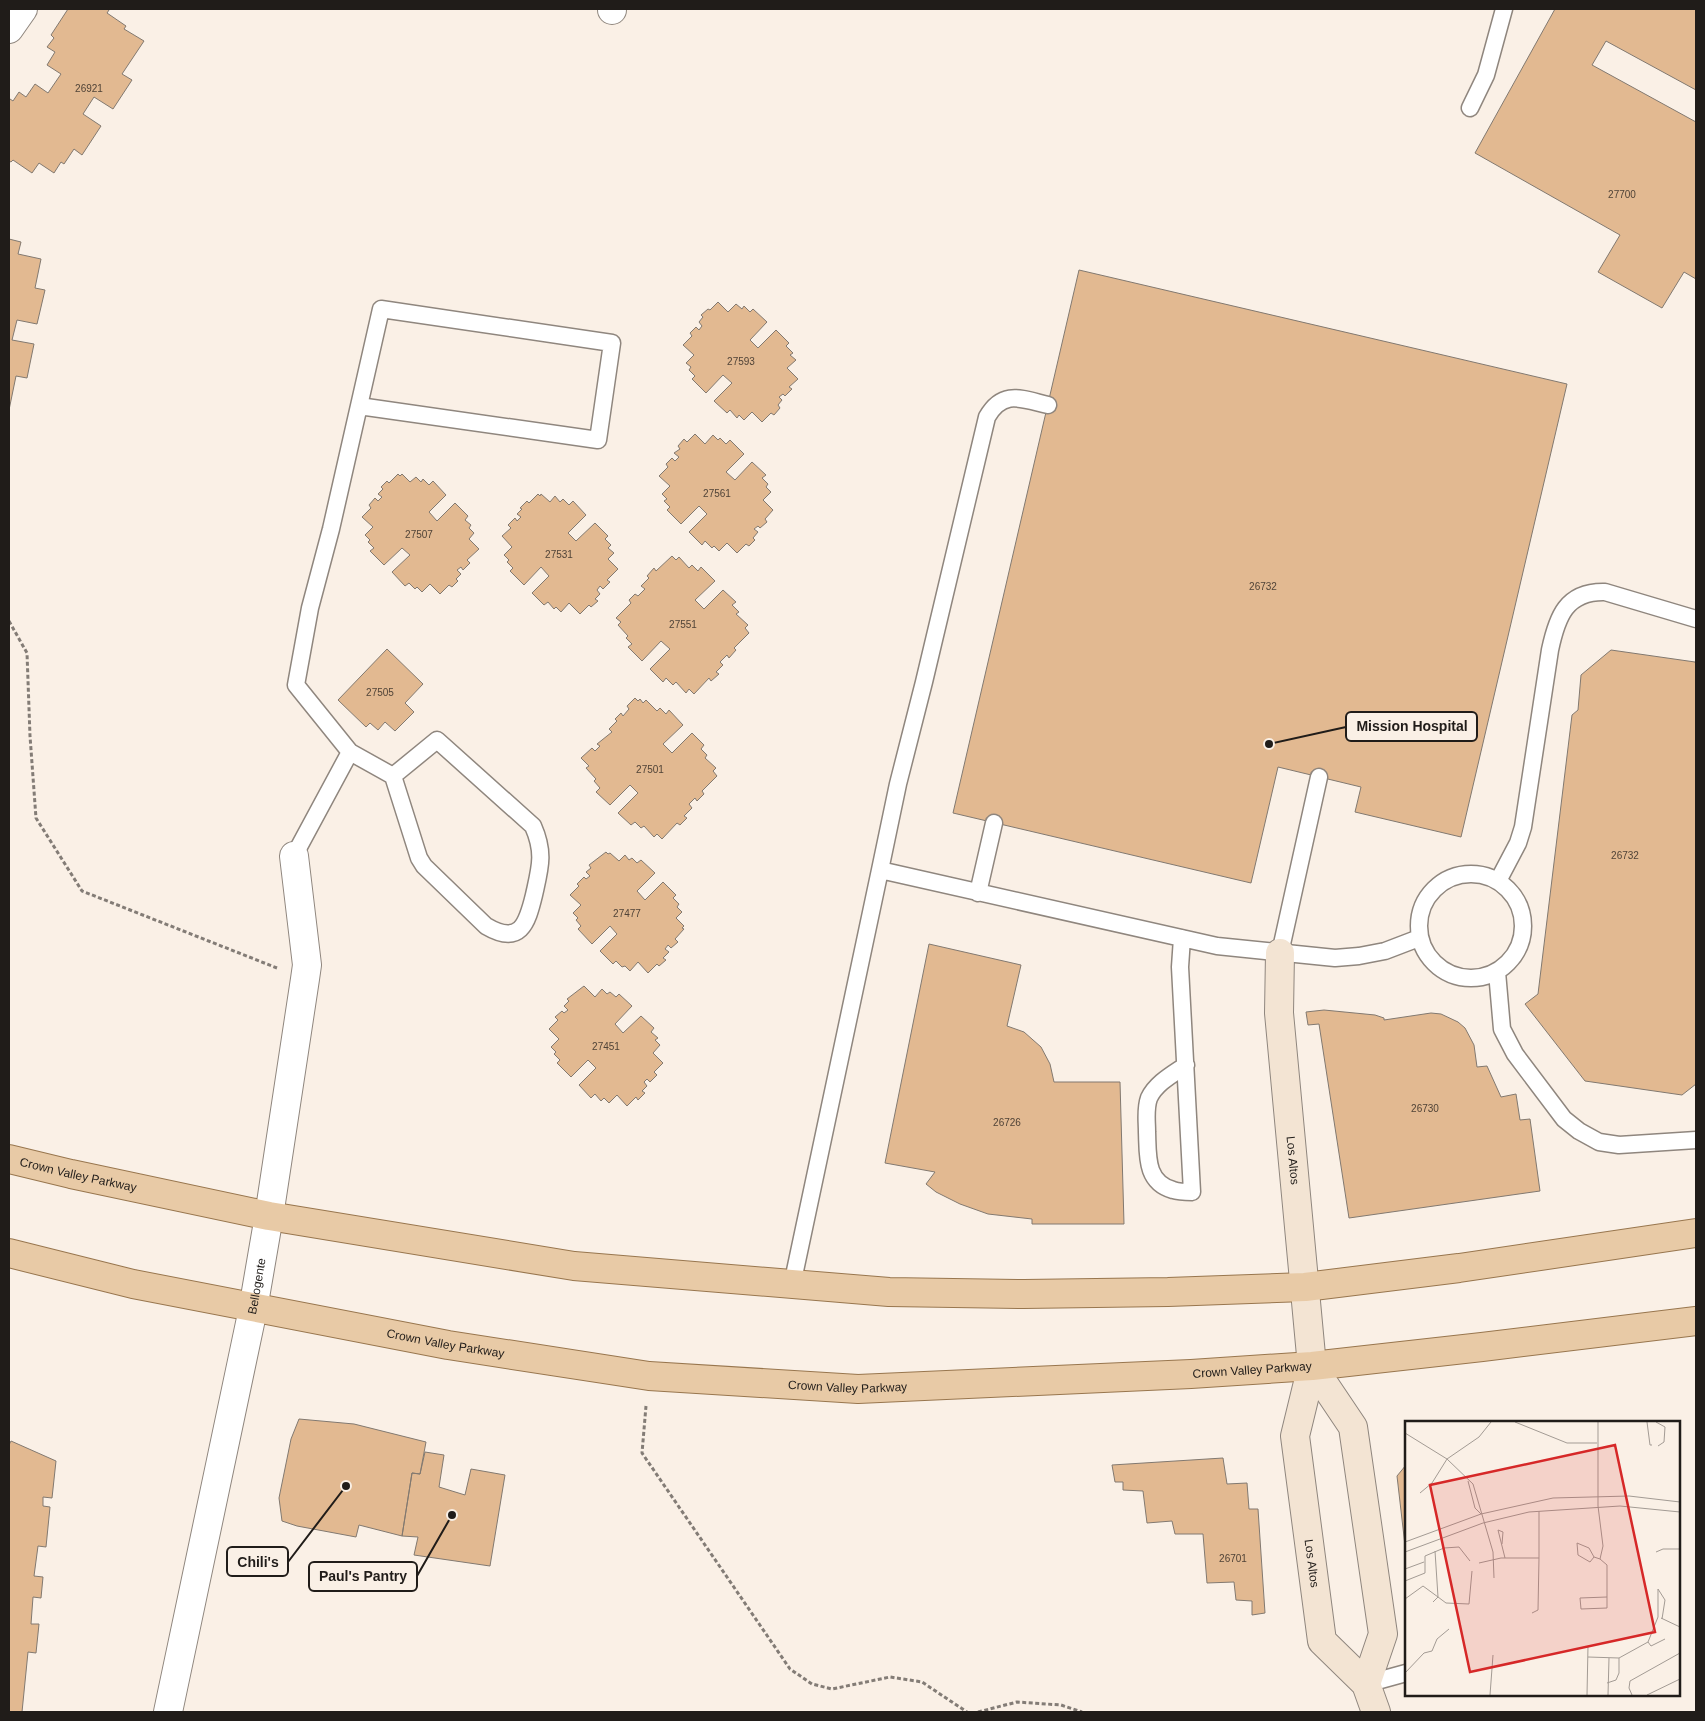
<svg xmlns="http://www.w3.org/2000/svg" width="1705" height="1721" font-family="Arial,sans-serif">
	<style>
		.building { fill: #e2b991; stroke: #827970 }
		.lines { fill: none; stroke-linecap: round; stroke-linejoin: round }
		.lane-casing { stroke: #8f867e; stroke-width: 19 }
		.street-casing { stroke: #8f867e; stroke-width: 30 }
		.secondary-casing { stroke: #8f867e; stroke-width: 30 }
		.primary-casing { stroke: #98764e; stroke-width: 30 }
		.path { stroke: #837c76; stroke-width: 3; stroke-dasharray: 4 2.5; stroke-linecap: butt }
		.lane { stroke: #fff; stroke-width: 16 }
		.street { stroke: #fff; stroke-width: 28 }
		.secondary { stroke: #f3e4d3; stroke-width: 28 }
		.primary { stroke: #e8caa6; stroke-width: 28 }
		.labels { text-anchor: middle; stroke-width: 4; stroke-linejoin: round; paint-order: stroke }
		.number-label { font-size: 10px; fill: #504337 }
		.street-label { font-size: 12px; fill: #201c19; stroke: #faf0e6 }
		.inset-road { fill: none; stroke: #a39b94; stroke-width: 1 }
		.view { fill: #d62828; fill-opacity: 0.15; stroke: #d62828; stroke-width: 2.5 }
		.inset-edge { fill: none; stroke: #201c19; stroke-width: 2.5 }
		.leader { fill: none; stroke: #201c19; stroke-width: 2 }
		.callout-dot { fill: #201c19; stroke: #faf0e6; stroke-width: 2 }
		.callout { fill: #faf0e6; stroke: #201c19; stroke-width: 2 }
		.callout-label { font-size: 14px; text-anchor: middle; font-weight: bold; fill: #201c19 }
	</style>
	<rect width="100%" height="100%" fill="#faf0e6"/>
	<path class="building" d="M68,9H106L109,10L107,13L126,26L124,29L144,41L122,74L132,80L113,109L94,97L83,114L101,126L82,155L74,149L64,164L61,162L54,173L39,163L32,173L13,160L11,162L9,161V100L10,99L13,101L19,92L26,97L35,84L48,93L61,74L47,65L55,52L47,47L54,38L51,35Z
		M1555,9H1696V90L1606,41L1592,65L1696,122V279L1684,272L1662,308L1598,272L1620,235L1475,153Z
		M9,239L21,242L18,254L41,259L35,288L45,290L37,324L17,320L12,340L34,344L27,378L16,376L9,410Z
		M1079,270L1567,384L1461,837L1355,812L1361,787L1278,767L1251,883L953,813Z
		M718,302L728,312L736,304L742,309L744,306L750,312L753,309L767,322L750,340L758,348L776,330L789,343L786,346L793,353L790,355L796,360L787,368L798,379L789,387L792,389L785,396L783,394L779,397L782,400L778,405L780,408L774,415L771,413L762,422L752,412L744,420L739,415L737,418L730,410L727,413L714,401L732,383L723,375L706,393L692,379L695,376L689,370L691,367L686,363L694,355L683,345L692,336L690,333L696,327L699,330L702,326L699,322L703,317L701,315L708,309L710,310Z
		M695,434L705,444L713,435L718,440L720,438L726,444L730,440L744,454L726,472L735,480L752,462L766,475L762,478L768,484L766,487L771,492L763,500L773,510L765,519L767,522L760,528L758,526L754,529L758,532L753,538L755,540L749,546L746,544L737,553L727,543L719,551L714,546L712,548L705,541L702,545L689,532L707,514L699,506L681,524L667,510L670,507L664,501L667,499L662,494L670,486L659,476L668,467L666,464L672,458L675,461L679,457L674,453L680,449L678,446L684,439L687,442Z
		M398,474L400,476L402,474L410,482L416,477L421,482L423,479L429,485L433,481L446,495L429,512L437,521L455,503L468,516L465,520L471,525L469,528L474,533L469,539L479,549L467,560L470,563L463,570L461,567L457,570L461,574L456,579L458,581L452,587L449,585L440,594L430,584L422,592L417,587L415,589L409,583L405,586L392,572L410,555L402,548L384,565L370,551L374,548L368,542L370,540L365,535L373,527L362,517L371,508L369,505L375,498L378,501L382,497L378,494L383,489L381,487L387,481L389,483Z
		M538,494L540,496L541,494L550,502L555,496L560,502L563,499L569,505L573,501L586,515L568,533L576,541L595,523L608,536L605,539L611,545L608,548L614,553L608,559L618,569L607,580L610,582L603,589L600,586L597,590L600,594L595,599L598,601L591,607L589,605L580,614L569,603L561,612L556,607L554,609L548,602L544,605L532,593L549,576L541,567L524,585L510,571L513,568L507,562L509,560L504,555L512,547L502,536L511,528L508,525L515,518L517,521L521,517L517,514L522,509L520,508L527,501L529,503Z
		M672,556L676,560L679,557L689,568L692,565L698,571L701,567L715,581L695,600L704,609L723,590L736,602L732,605L739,612L736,614L748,625L745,628L749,633L734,648L736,650L729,658L727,655L720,662L723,665L716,672L719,674L711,681L709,678L694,694L689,689L686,693L676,682L673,685L666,678L663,682L650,669L670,649L661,641L642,661L628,647L632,644L626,638L628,636L618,625L621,622L616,618L631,603L629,600L635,594L638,596L645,589L641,586L649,578L647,576L654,568L656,571Z
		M387,649L423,684L405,703L414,712L395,731L385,722L378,730L370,723L366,727L338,700Z
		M1611,650L1695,662L1696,664V1084L1682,1095L1585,1081L1525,1004L1538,994L1572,715L1578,710L1581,675Z
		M635,698L638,701L640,699L643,703L646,700L657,711L660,708L666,714L669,710L683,725L663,744L672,753L692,733L704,745L701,749L707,755L705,758L716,768L713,771L717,776L702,791L704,794L697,801L695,798L689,804L692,808L684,816L687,818L680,825L677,823L662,839L657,834L654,837L644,826L641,828L635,822L631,825L618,813L638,793L630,785L610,805L596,792L600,788L594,781L596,779L586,768L589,766L581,758L592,748L595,751L600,746L597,744L612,732L609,729L617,721L615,719L621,713L623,716L629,709L627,706Z
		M606,852L608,854L610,853L619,861L625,855L629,860L632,858L637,863L641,860L655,873L637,891L645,900L663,882L676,895L673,898L679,904L677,907L682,912L676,918L684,926L682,928L684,929L675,939L678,942L671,948L668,945L665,949L669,952L663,958L666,960L659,966L657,964L648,973L638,962L630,971L625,966L622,967L616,961L613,964L600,951L617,934L610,926L592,944L578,929L581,926L576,920L578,918L573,913L581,905L570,895L579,886L577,884L584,877L586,879L590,876L586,872L591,868L589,865Z
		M929,944L1021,965L1007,1026L1024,1032L1041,1047L1050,1064L1054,1082H1120L1124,1224H1032V1219L988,1214L960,1204L936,1192L926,1184L935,1172L885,1163Z
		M584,986L595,997L602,989L607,994L610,992L616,997L619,994L632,1006L615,1024L623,1033L641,1016L654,1028L651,1032L658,1038L655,1040L660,1045L653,1053L663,1063L654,1072L657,1075L650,1082L647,1079L644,1082L647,1086L642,1091L645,1093L638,1100L636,1097L627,1106L617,1095L609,1103L604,1098L601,1101L595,1094L591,1098L579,1085L596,1068L588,1060L571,1077L557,1063L560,1060L554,1054L556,1052L551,1047L559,1039L549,1029L558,1020L555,1017L562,1011L564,1013L568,1010L564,1006L569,1001L567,999Z
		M1324,1010L1375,1015L1384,1018V1020L1431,1013L1441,1014L1458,1022L1465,1028L1474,1045L1477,1067L1487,1066L1501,1097L1516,1094L1520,1120L1530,1119L1540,1191L1349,1218L1319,1024L1308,1025L1306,1012Z
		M299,1419L354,1424L426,1442L420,1474L412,1473L402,1536L359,1525L356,1537L297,1526L282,1521L279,1498L291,1439Z
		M11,1441L56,1461L52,1498L43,1497V1506L50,1507L46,1547L38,1546L34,1576L43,1577L41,1598L33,1597L31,1624H39L36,1653L28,1652L22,1712H9V1445Z
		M425,1452L444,1455L439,1487L465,1495L471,1469L505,1475L490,1566L414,1555L418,1537L402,1536L412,1473L420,1474Z
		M1223,1458L1227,1484L1247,1483L1249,1509H1258L1265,1613L1252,1615V1601L1236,1600L1234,1582L1207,1583L1203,1534H1175L1172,1521L1147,1523L1143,1491L1123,1490V1482H1115L1112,1465Z
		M1406,1465V1554L1397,1476Z"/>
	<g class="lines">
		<defs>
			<path id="lane" d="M1470,108L1486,75L1504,9
				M1048,405C1022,399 1003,389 987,417L924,682L898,784L880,870L1217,946L1335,958L1359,956L1385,951L1419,938
				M359,406L598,440L612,343L381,309L331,529L310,608L296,685L350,752L393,776L437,740L533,826C545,853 540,868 534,895C527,924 520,946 486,926L424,866L419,858L393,776
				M294,856L350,752
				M1419 926a52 52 0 1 1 104 0a52 52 0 1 1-104 0Z
				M1498,881L1518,843L1523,827L1550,650C1557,617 1566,591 1605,592L1696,619
				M978,893L994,823
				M1182,938L1180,967L1192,1192C1186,1192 1179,1192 1173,1190C1145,1182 1148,1155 1147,1132C1147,1121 1145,1109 1149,1098C1156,1083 1173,1074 1186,1065
				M1280,953L1319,777
				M1497,972L1502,1029L1515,1054L1564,1119L1579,1131L1599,1142L1619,1145L1696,1140
				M792,1285L880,870
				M1366,1684L1406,1673"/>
			<g id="street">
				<path d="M612,10V9"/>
				<path d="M9,29L23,9"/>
				<path id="s1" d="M168,1712L253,1309L269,1216L305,979L307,965L294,856"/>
			</g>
			<g id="secondary">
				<path id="s2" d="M1280,953L1279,1013L1312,1366L1295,1436L1322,1641L1366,1684L1376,1712"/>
				<path d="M1312,1366L1353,1427L1383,1634L1366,1684"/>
			</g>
			<g id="primary">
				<path id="s3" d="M9,1159L71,1174L269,1216L574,1266L889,1292L1024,1294L1168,1292L1305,1287L1459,1268L1696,1233"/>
				<path id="s4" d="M9,1253L133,1284L448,1345L649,1376L858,1389L1191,1374L1312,1366L1482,1347L1696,1321"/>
			</g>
		</defs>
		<use href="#lane" class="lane-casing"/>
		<use href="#street" class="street-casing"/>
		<use href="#secondary" class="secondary-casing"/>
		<use href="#primary" class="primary-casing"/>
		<path class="path" d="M9,621L27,653L30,736L36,818L82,891L277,968
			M646,1406L642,1453L790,1669L812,1684L832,1689L890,1677L922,1682L967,1712
			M978,1712L1017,1702L1061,1705L1082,1712"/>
		<use href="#lane" class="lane"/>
		<use href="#street" class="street"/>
		<use href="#secondary" class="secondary"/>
		<use href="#primary" class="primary"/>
	</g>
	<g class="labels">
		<g class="number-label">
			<text x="89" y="92">26921</text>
			<text x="1622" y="198">27700</text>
			<text x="741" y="365">27593</text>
			<text x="717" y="497">27561</text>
			<text x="419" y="538">27507</text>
			<text x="559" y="558">27531</text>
			<text x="1263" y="590">26732</text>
			<text x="683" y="628">27551</text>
			<text x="380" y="696">27505</text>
			<text x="650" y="773">27501</text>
			<text x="1625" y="859">26732</text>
			<text x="627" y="917">27477</text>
			<text x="606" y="1050">27451</text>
			<text x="1425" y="1112">26730</text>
			<text x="1007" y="1126">26726</text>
			<text x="1233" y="1562">26701</text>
		</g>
		<g class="street-label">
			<text dy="4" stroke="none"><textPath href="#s2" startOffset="208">Los Altos</textPath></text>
			<text dy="4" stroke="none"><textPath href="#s3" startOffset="71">Crown Valley Parkway</textPath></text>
			<text dy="4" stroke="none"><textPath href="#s1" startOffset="435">Bellogente</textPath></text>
			<text dy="4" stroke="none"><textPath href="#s4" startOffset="446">Crown Valley Parkway</textPath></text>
			<text dy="4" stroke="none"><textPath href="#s4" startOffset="1256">Crown Valley Parkway</textPath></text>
			<text dy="4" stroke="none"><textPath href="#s4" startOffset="851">Crown Valley Parkway</textPath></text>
			<text dy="4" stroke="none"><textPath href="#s2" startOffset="615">Los Altos</textPath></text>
		</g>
	</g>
	<g transform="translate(1405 1421)">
		<rect width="275" height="275" fill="#faf0e6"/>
		<path class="inset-road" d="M110,1L162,22H192M193,1V85L198,125L195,138M242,1L245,24H247M251,1L260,6L259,21L253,25M0,12L42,38L68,63L88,131L89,157M63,60L70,87L76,93M15,72L27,62L42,38L74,16L86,1M134,90V137M0,121L76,93L148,77L224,75L275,81M97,123L98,111L93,109L100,137M0,131L78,102L124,91L215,85L275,91M251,131L258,128H275M189,136L184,127L172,122L173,134L185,141L189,136L195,138L202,144V187L176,188L175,177L202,176M74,142L96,137H134L133,189L127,192M0,148L19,141M0,160L20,152V135L39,127L54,126L65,140M253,168L260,179L257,198M0,178L18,165L33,176L30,130M28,181L33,176L41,182L64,183L67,150M256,197L275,206M243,221L246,225L260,218M183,236L214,237L243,221L253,196V168M0,252L19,232L27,230L32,218L44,208M202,262L211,259L214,252V237M85,274L88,234M182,274L183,225M203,274L204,237M227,274L224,267L225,260L275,232M242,274L275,258"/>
		<path class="view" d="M210,24L250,211L65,251L25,64Z"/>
		<rect width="275" height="275" class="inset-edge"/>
	</g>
	<path class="leader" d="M1269 744L1346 727M346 1486L288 1562M452 1515L417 1576"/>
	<g class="callout-dot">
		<circle cx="1269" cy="744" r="5"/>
		<circle cx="346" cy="1486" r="5"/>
		<circle cx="452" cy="1515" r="5"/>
	</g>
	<g class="callout">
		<rect x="1346" y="712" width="131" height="29" rx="5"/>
		<rect x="227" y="1547" width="61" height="29" rx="5"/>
		<rect x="309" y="1562" width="108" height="29" rx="5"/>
	</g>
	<g class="callout-label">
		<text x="1412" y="731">Mission Hospital</text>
		<text x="258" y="1567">Chili's</text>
		<text x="363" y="1581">Paul's Pantry</text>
	</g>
	<rect width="1705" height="1721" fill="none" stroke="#201c19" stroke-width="20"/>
</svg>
